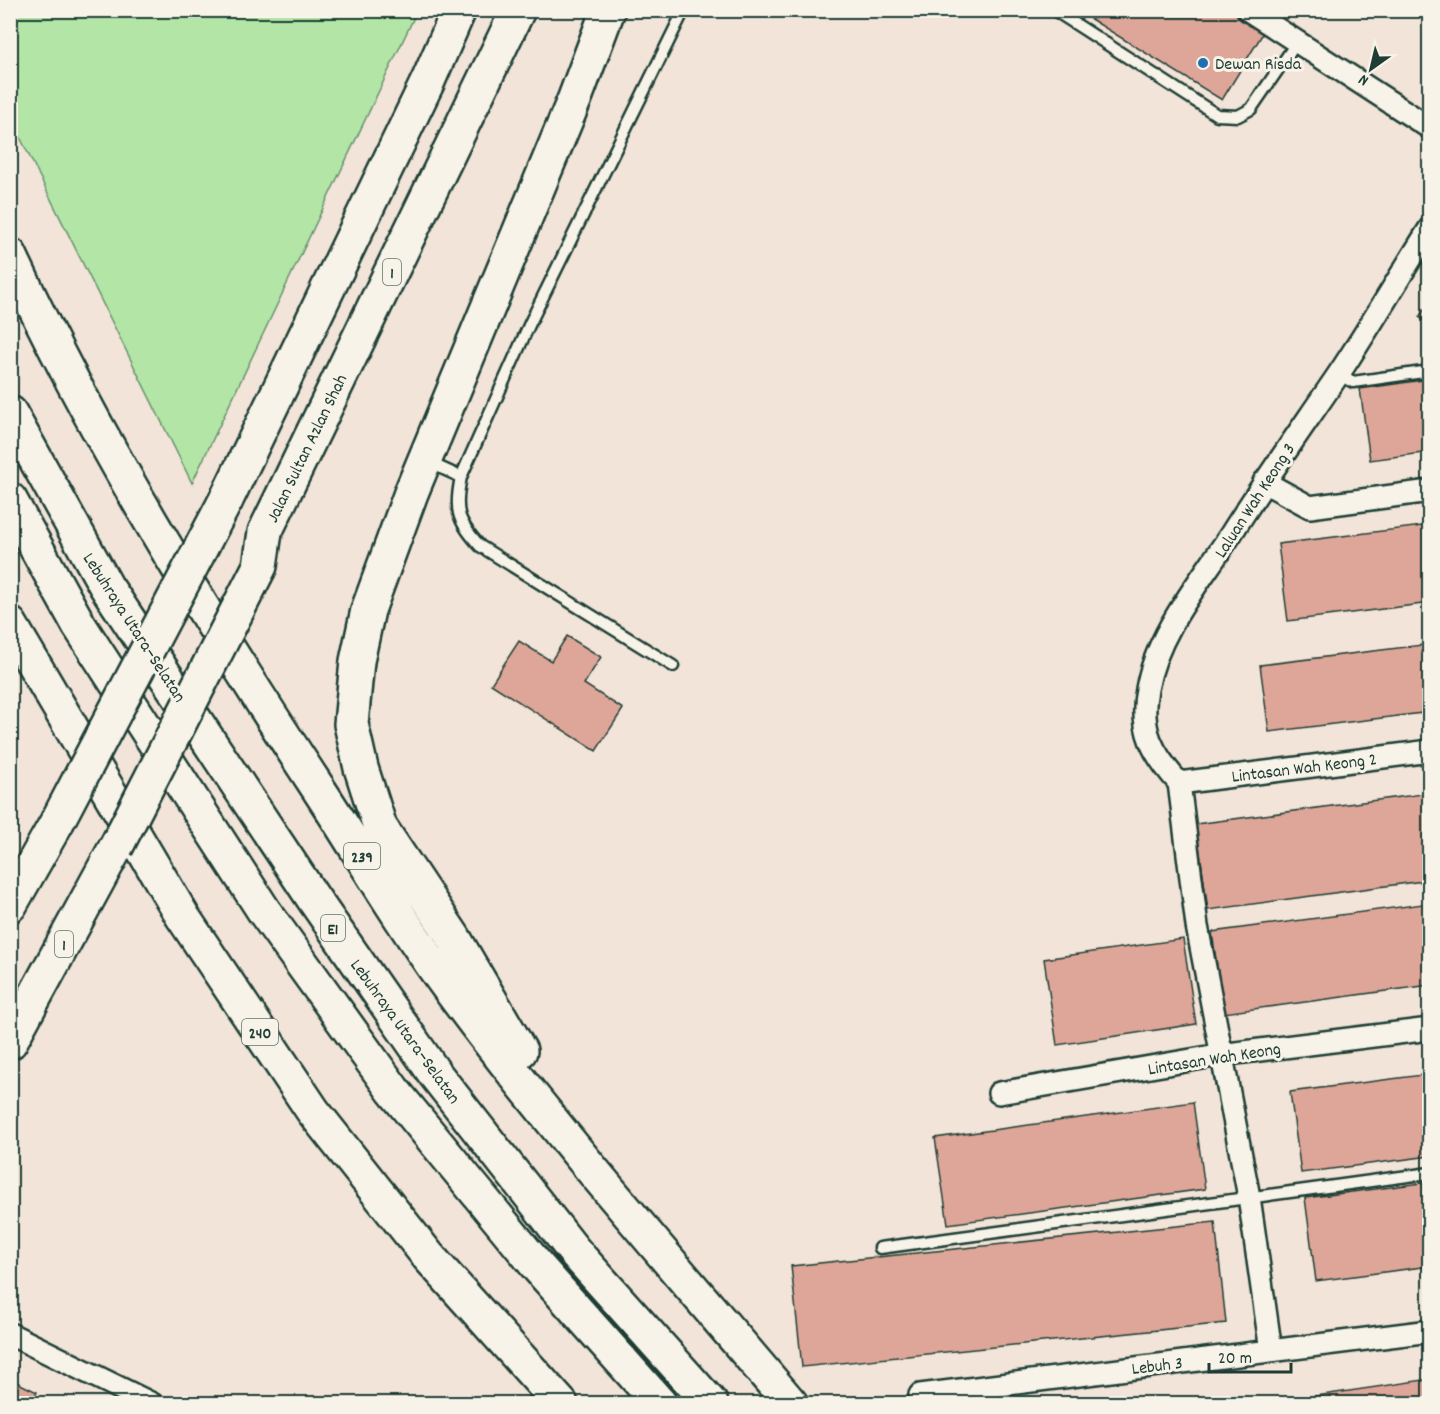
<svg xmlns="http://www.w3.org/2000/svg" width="1440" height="1414" font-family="Dekko,sans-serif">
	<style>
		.green { fill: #b2e5a6; stroke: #68916d; stroke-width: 1.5 }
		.building { fill: #dea698; stroke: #1f3d34; stroke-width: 1.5 }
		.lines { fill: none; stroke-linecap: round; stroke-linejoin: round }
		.service-casing { stroke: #1f3d34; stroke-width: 15 }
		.minor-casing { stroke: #1f3d34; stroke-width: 26 }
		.primary-casing { stroke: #1f3d34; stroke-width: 38 }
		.motorway-casing { stroke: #1f3d34; stroke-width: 38 }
		.service { stroke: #f7f3e8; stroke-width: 10 }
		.minor { stroke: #f7f3e8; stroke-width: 21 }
		.primary { stroke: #f7f3e8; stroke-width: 33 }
		.motorway { stroke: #f7f3e8; stroke-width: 33 }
		.primary-bridge-casing { stroke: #1f3d34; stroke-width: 38; stroke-linecap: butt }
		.primary-bridge { stroke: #f7f3e8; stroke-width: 33 }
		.poi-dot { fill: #1f6fb2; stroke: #f7f3e8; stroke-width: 2 }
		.labels { text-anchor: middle; stroke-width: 6; stroke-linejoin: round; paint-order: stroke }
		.shield { fill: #f7f3e8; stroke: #60746a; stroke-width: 1.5 }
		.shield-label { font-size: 16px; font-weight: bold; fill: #1f3d34 }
		.poi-label { font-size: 18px; fill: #1f3d34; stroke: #f7f3e8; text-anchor: start }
		.street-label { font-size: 18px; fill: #1f3d34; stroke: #f7f3e8 }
	</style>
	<rect width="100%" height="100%" fill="#f2e4d8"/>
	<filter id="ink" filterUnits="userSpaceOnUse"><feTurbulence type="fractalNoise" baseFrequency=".0167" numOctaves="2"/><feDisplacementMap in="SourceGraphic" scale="12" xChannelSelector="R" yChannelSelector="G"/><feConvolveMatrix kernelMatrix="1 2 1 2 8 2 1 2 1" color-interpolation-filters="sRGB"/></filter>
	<g filter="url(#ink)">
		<path class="green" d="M10,11H417L192,483L12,121Z"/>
		<path class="building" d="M1076,10H1244L1268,25L1222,100Z
			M1430,301V324L1419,317Z
			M1430,379V452L1370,460L1360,389Z
			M1430,525V603L1288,621L1278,544Z
			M567,636L601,657L584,684L623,709L596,751L491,684L519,641L551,661Z
			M1430,644V712L1269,732L1260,665Z
			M1430,793V880L1208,910L1196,824Z
			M1430,903V985L1224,1013L1212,932Z
			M1183,939L1196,1024L1057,1045L1044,959Z
			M1430,1074V1156L1301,1173L1290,1092Z
			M1193,1102L1205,1189L948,1224L935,1138Z
			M1430,1182V1266L1316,1281L1305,1198Z
			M1215,1222L1226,1323L802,1367L791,1266Z
			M10,1379L37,1392L31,1404H10Z
			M1430,1379V1404H1262Z"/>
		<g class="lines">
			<defs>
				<path id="service" d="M1054,10L1217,115L1238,116L1251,109L1297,42
					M1338,374L1353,382L1430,371
					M428,462L461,477
					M673,666L480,546C457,521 454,510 461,477L530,323L684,10
					M880,1248L1430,1173"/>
				<path id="minor" d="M1248,10L1430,128
					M1264,482L1310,507L1430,491
					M1179,783C1153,754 1139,730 1147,689C1157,632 1200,582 1231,534C1265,480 1302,428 1338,375C1370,327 1399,277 1430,228
					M1179,783L1197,926L1249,1197L1271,1351
					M1179,783L1430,751
					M999,1093L1220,1055L1430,1029
					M10,1334L152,1404
					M920,1395L1430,1331"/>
				<path id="primary" d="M10,255C95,439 203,613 314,782C359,850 400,922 448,987C555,1132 675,1267 791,1404
					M226,500L428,81L459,10
					M265,532L518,10
					M10,624L183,917L313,1111L428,1256L561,1404
					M10,905L57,822
					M10,1042L116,847
					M520,1051L454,938L380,827L361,768L351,724L357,661L368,610L411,493L575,98L608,10"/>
				<path id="motorway" d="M10,413L106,586L313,898L435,1074L574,1251L711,1404
					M10,500L79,625L264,911L393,1090L538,1267L660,1404"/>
			</defs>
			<use href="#service" class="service-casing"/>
			<use href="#minor" class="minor-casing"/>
			<use href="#primary" class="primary-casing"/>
			<use href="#motorway" class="motorway-casing"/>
			<use href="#service" class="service"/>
			<use href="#minor" class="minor"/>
			<use href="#primary" class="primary"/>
			<use href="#motorway" class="motorway"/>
			<defs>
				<path id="primary-bridge" d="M57,822L226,500
					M116,847L260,566L265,532"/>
			</defs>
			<use href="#primary-bridge" class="primary-bridge-casing"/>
			<use href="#primary-bridge" class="primary-bridge"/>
		</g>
	</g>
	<circle class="poi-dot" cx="1203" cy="63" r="6"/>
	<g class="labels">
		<g class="shield">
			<rect x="383" y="259" width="18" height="26" rx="4.5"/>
			<rect x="344" y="843" width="36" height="26" rx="4.5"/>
			<rect x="321" y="915" width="24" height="26" rx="4.5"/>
			<rect x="55" y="931" width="18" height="26" rx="4.5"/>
			<rect x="242" y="1019" width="36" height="26" rx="4.5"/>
		</g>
		<g class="shield-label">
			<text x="392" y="278">1</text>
			<text x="362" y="862">239</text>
			<text x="333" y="934">E1</text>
			<text x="64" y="950">1</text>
			<text x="260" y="1038">240</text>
		</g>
		<g class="poi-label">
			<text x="1215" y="69">Dewan Risda</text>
		</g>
		<g class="street-label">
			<text transform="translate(306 448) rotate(-64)" y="6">Jalan Sultan Azlan Shah</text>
			<text transform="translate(1254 500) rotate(-57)" y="6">Laluan Wah Keong 3</text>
			<text transform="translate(135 627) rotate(57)" y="6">Lebuhraya Utara–Selatan</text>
			<text transform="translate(1304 767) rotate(-7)" y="6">Lintasan Wah Keong 2</text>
			<text transform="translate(406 1031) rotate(54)" y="6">Lebuhraya Utara–Selatan</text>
			<text transform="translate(1214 1058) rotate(-9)" y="6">Lintasan Wah Keong</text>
			<text transform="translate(1157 1365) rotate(-7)" y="6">Lebuh 3</text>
		</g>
	</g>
	<rect width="1440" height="1414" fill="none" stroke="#f7f3e8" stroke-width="36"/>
	<rect x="18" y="18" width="1404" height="1378" fill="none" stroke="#1f3d34" stroke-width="2" filter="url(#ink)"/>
	<g transform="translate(1371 69) rotate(214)" stroke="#f7f3e8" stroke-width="4.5" paint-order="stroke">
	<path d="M0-4.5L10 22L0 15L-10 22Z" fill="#1f3d34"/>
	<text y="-9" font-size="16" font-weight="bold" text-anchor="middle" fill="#1f3d34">N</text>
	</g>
	<path d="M1209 1363v9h82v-9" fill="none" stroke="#1f3d34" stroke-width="3"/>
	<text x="1218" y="1363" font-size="18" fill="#1f3d34" stroke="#f7f3e8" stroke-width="4.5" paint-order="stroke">20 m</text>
</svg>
